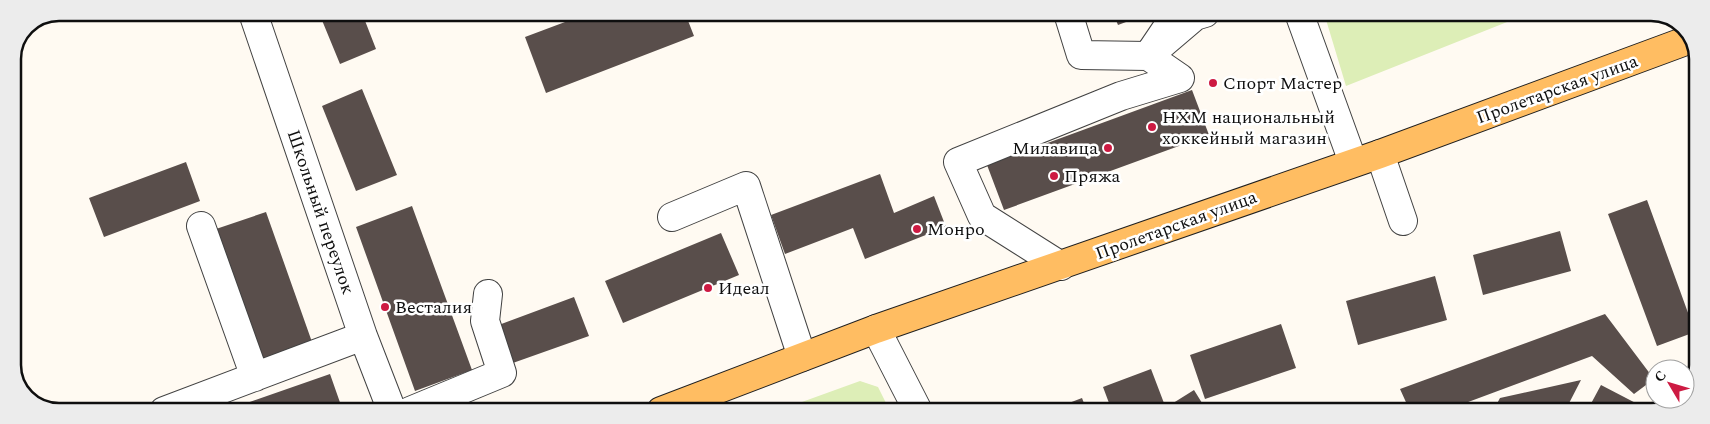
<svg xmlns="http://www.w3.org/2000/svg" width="1710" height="424" font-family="Spectral,serif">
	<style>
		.green { fill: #ddeeb7 }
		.building { fill: #594e4b }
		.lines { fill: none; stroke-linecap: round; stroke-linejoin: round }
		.minor-casing { stroke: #424242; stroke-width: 30 }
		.major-casing { stroke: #202020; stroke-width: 30 }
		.minor { stroke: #fff; stroke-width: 28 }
		.major { stroke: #ffbd62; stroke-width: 28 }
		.poi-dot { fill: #cd1a42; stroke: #fff; stroke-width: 2 }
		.labels { text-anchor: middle; stroke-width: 5; stroke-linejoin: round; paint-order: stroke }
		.poi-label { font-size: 18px; fill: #0f0f0f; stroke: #fff; text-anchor: start }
		.street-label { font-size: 18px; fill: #0f0f0f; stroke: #fff }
		.rim { fill: none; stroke: #0f0f0f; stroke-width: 2.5 }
	</style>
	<rect width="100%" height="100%" fill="#fffaf2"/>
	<path class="green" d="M1324,13H1530L1346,86Z
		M860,381L878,387L890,411H777Z"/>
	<path class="building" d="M319,13H362L376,49L340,64Z
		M589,13H685L694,36L546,93L525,37Z
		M1113,13H1150L1118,25Z
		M362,89L397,175L356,191L322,106Z
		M1192,90L1209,135L1004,210L987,165Z
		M186,162L200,201L104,237L89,198Z
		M880,174L894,213L934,196L946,227L865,259L853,228L785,254L771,215Z
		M1647,200L1695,332L1657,346L1608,214Z
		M412,206L472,370L415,391L356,227Z
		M266,212L312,342L262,360L216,229Z
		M1560,231L1571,271L1483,295L1473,255Z
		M721,233L739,275L623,323L605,281Z
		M1435,276L1447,320L1358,345L1346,301Z
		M574,297L589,336L510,364L496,326Z
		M1605,314L1654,379L1634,394L1592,356L1444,411H1410L1400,389Z
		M1281,324L1296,368L1205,399L1190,355Z
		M1151,369L1167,411H1112L1103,387Z
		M330,374L343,411H227V410Z
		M1581,380L1565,411H1493L1500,398Z
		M1601,385L1651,411H1587Z
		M1194,390L1207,411H1174L1170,405Z
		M1082,398L1087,411H1048Z"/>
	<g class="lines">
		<defs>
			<path id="minor" d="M253,13L363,336L392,411
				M1068,13L1081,55L1148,56L1195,16L1205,13
				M1299,13L1353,162
				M1380,154L1403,221
				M672,217L746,186L802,357
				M201,226L255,377
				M1061,266L982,216L958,162L1121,96L1180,78L1148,56L1177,13
				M876,329L918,411
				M164,411L363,336
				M410,411L502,373L485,321L488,294"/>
			<path id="major" d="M661,411L876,329L1380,154L1691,39"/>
		</defs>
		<use href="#minor" class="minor-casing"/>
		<use href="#major" class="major-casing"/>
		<use href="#minor" class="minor"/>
		<use href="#major" class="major"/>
	</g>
	<g class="poi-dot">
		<circle cx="1213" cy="83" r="5"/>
		<circle cx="1152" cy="127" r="5"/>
		<circle cx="1108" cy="148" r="5"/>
		<circle cx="1054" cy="176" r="5"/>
		<circle cx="917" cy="229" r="5"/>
		<circle cx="708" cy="288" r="5"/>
		<circle cx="385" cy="307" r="5"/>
	</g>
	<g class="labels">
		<g class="poi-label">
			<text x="1223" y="89">Спорт Мастер</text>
			<text x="1162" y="123">НХМ национальный<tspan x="1162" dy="21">хоккейный магазин</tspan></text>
			<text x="1098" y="154" text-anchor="end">Милавица</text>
			<text x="1064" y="182">Пряжа</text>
			<text x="927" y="235">Монро</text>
			<text x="718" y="294">Идеал</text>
			<text x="395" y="313">Весталия</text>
		</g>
		<g class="street-label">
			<text transform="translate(1557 89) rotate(-20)" y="6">Пролетарская улица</text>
			<text transform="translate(321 212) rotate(71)" y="6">Школьный переулок</text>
			<text transform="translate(1176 225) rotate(-20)" y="6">Пролетарская улица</text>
		</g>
	</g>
	<path d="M0 0H1710V424H0ZM59 21H1651A38 38 0 0 1 1689 59V365A38 38 0 0 1 1651 403H59A38 38 0 0 1 21 365V59A38 38 0 0 1 59 21Z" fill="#ececec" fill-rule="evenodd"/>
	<path class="rim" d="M59 21H1651A38 38 0 0 1 1689 59V365A38 38 0 0 1 1651 403H59A38 38 0 0 1 21 365V59A38 38 0 0 1 59 21Z"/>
	<g transform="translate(1670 384) rotate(308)"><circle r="24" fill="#ffffff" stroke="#9f9f9f"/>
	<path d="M0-4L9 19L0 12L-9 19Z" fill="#cd1a42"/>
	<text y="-8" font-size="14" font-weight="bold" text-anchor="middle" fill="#0f0f0f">С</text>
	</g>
</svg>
